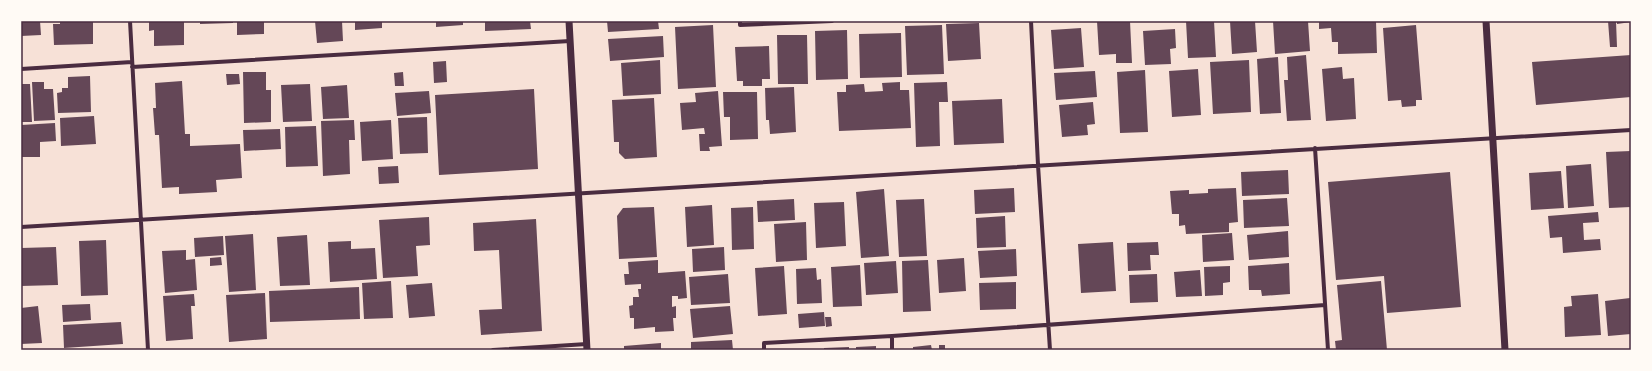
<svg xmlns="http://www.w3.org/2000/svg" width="1652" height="371" font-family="'PT Sans Narrow',sans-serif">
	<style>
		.building { fill: #644757 }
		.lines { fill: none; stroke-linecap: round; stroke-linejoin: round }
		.minor { stroke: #4a2c40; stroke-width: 4 }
		.tertiary { stroke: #4a2c40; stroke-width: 7 }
		.neatline { fill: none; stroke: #4a2c40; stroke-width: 1.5 }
	</style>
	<rect width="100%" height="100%" fill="#f7e1d7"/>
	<path class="building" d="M21,21H40L41,35L21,36Z
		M60,21H93V44L54,45L53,24H60Z
		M149,21H184V45L154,46V30L149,31Z
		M200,21H233V23L200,24Z
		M237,21H264V34L237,35Z
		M315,21H342L343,41L317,43Z
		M355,21H382V28L355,30Z
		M436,21H463V25L436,27Z
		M485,21H530L531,29L485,31Z
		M607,21H658L659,29L608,32Z
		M1097,21H1130L1132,63H1116V54L1099,55Z
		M1186,21H1214L1216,57L1188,58Z
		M1230,21H1255L1257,52L1232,54Z
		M1273,21H1308L1310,51L1275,54Z
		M1319,21H1376L1377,53L1338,54V42H1332L1331,28L1319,29Z
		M1608,21H1616L1617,47H1610Z
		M1617,21H1631V22L1617,24Z
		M979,23L981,59L948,61L946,24Z
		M713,25L716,87L678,89L675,27Z
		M942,25L944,74L907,75L905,26Z
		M1416,25L1422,100H1416V106L1402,107L1401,100L1388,101L1383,28Z
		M1081,28L1084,67L1054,69L1051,30Z
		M1175,29L1176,48L1170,49L1171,64L1145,65L1143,31Z
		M847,30L848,79L816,80L815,31Z
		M901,33L902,77L860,78L859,34Z
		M777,35H807L808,84H778Z
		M663,36L664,57L610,61L608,39Z
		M769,46L770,79H762V86H743V81H737L735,47Z
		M1306,55L1311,120L1287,121L1284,80H1288L1287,57Z
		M1631,55V97L1536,105L1532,62Z
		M1278,57L1281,113L1260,114L1257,59Z
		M660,60L661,94L623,96L621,63Z
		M1249,60L1251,112L1213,114L1210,62Z
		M446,61L447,82L434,83L433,62Z
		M1342,67L1343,79L1354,78L1356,119L1326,121L1322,69Z
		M1198,69L1201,115L1172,117L1169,71Z
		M1145,70L1148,132L1120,133L1117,72Z
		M1095,71L1097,97L1056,100L1054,73Z
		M243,72H266V90H271V122L244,123Z
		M403,72L404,86H395L394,73Z
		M226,74H239L240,84L227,85Z
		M90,76L91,112L58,113L57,93L62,92V88H68V77Z
		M182,81L185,134H190V146L240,144L242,178L216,180L217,192L179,194V187L162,188L159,135H155L153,108H156L155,83Z
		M32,82H44V89H53L55,120L34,121Z
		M900,82V90H909L911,128L839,131L837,92H846V85L864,84L865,92L883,91L882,83Z
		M947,82L948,102H939L940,146L916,147L914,83Z
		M21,84H30L32,122H21Z
		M310,84L312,121L283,122L281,85Z
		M347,85L349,118L323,119L321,87Z
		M794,87L796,132L770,134L769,120H766L765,88Z
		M534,89L538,169L439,175L435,95Z
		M429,91L431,113L397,116L395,93Z
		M718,91L722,146L709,147L710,151H700L699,134H705L704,128L682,130L680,103L696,102L695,93Z
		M723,92H757L758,139L730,140V117H724Z
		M654,98L657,157L625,159L619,153V142H614L612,100Z
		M1002,99L1004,143L954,145L952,101Z
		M1093,102L1095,124L1087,125L1088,135L1062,137L1059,105Z
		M94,116L96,144L61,146L60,118Z
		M427,117L428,153L400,154L398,118Z
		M354,120L355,140H349L350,174L323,176L321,121Z
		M391,120L393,159L362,161L360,122Z
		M55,123L56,141L40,142V157H21V125Z
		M316,126L318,166L286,167L285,127Z
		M280,129L281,149L244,151L243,130Z
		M1631,151V207L1609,208L1606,152Z
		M1591,164L1594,206L1568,208L1566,166Z
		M398,166L399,183L379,184L378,167Z
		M1288,170L1289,194L1242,196L1241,172Z
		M1561,171L1564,208L1531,210L1529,173Z
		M1450,172L1461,307L1387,313L1384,276L1336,280L1328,182Z
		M1014,188L1015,212L975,214L974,190Z
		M1236,188L1238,222L1229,223V232L1186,234L1185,225L1179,226V214H1172L1170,191L1189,190V194L1208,193V189Z
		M884,189L889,256L861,258L856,192Z
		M1287,198L1289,226L1244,228L1243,200Z
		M794,199L795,220L758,222L757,201Z
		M924,199L927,256L899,257L896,200Z
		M844,202L846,246L816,248L814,203Z
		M712,205L714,245L687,247L685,207Z
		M654,207L657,257L619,259L617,216L623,208Z
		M753,207L754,249L732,250L731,208Z
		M1598,212L1599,222L1583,223L1584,240L1600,239L1601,250L1563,253L1562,237L1550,238L1548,216Z
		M1005,216L1006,247L977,248L976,218Z
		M429,217L430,245L416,246L418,276L383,278L379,220Z
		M536,219L542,331L481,335L479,310L502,309L499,250L474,251L473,223Z
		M806,222L807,260L776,262L774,224Z
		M1288,231L1289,257L1249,260L1247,235Z
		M1232,233L1234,260L1203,262L1202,235Z
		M253,234L256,290L229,292L225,236Z
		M307,235L310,285L280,286L277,237Z
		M223,236L224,255L195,257L194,238Z
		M106,240L108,295L81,296L79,241Z
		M351,241V249L375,248L377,279L330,282L328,242Z
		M1113,242L1116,291L1081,293L1078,244Z
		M1158,242L1159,255H1150L1151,270L1128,271L1127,243Z
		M56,247L58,285L21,286V248Z
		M724,247L725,270L693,272L692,249Z
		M1016,249L1017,276L980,278L978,251Z
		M186,250V260L195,259L197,290L165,293L162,251Z
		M221,257L222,265L210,266V258Z
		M964,258L966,291L939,293L937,260Z
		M658,260V273L685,271L687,298L678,299V296H672V307L676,306V318H673L674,331L655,332V327L634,329V318H630L629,306L633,305V297H639L638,289H641V284L625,285L624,274H629L628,262Z
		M928,260L931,311L903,312L902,261Z
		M896,261L898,293L866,295L864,263Z
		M1289,263L1290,294L1262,296L1261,290H1249L1248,266Z
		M860,265L862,306L833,307L831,267Z
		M784,266L787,314L758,316L755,268Z
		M1230,266V282L1223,283V295L1205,296L1204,267Z
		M816,268L817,280L821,279L822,303L797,304L796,269Z
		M1200,270L1202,296L1176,297L1174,272Z
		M728,274L730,303L691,305L689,277Z
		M1157,274L1158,302L1130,303L1129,275Z
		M391,281L393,318L364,319L362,283Z
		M1381,281L1387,350H1336L1335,341L1342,340L1337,285Z
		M1016,282V309L980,310L979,283Z
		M432,283L435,316L409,318L406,285Z
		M359,287L360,319L270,322L269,291Z
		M265,293L267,339L229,342L226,295Z
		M194,294L195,306H191L193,339L166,341L163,296Z
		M1598,294L1601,335L1565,337L1564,307L1572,306L1571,296Z
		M1630,298L1631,334L1608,336L1605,301Z
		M90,304L91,320L63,322L62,305Z
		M38,306L42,343L21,344V308Z
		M730,306L733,334L693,338L690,309Z
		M824,312L825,326L799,328L798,314Z
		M825,317H831L832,326L826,327Z
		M121,322L123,344L64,348L63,325Z
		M732,340L733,350H691V342Z
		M661,343V350H624V346Z
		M931,345L932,350H913V347Z
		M939,345H945V350H939Z
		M876,346V350H856V347Z
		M849,347V350H824V348Z"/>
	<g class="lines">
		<path class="minor" d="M130,21L148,350
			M740,21V25L832,21
			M1031,21L1038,165L1050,350
			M132,67L570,41
			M21,69L132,62
			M1315,148L1328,350
			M21,227L1631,130
			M892,336V350
			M493,350L587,344
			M764,350V343L892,336L1325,305"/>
		<path class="tertiary" d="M569,21L587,350
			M1486,21L1505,350"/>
	</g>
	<rect width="1652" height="371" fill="none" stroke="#fffaf5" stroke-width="44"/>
	<rect x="22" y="22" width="1608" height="327" class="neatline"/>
</svg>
